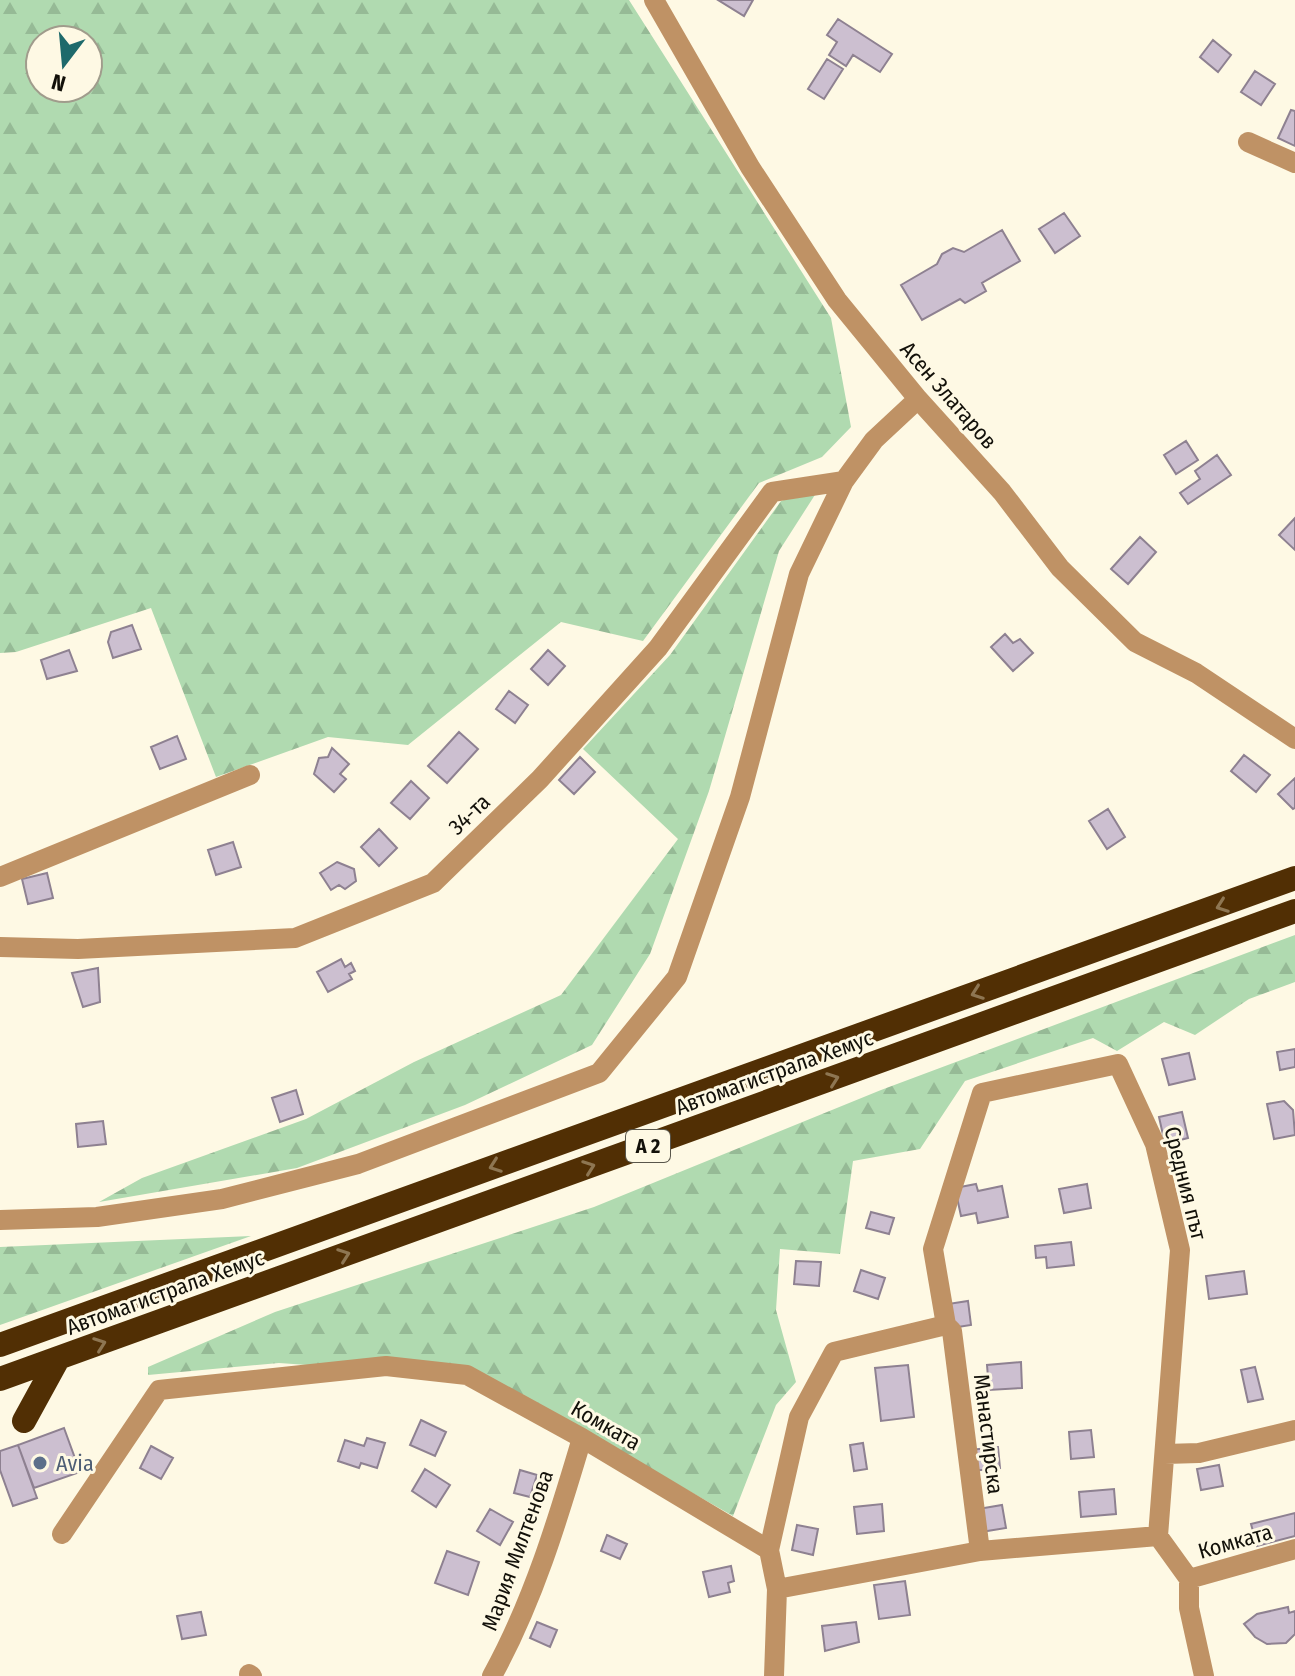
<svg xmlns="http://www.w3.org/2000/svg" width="1295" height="1676" font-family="'Fira Sans Condensed',sans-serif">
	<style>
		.forest { fill: url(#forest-firs); fill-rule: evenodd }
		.building { fill: #ccbfd0; stroke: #8e8191; stroke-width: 2 }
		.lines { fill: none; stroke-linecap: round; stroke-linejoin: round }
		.street { stroke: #bf9265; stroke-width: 20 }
		.highway { stroke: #512f04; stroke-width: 24 }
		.oneway { stroke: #8e7652 }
		.service-dot { fill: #5c6f8a; stroke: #fef9e4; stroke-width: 3 }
		.labels { text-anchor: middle; stroke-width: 6; stroke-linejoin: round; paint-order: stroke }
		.shield { fill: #fef9e4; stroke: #59564b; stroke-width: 2 }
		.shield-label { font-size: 20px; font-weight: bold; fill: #121009 }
		.street-label { font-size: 22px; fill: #121009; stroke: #fef9e4 }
		.service-label { font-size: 22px; fill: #4e5e75; stroke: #fef9e4; text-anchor: start }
	</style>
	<defs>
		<pattern id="forest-firs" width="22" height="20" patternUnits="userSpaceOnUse" patternTransform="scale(2)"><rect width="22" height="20" fill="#b0dab0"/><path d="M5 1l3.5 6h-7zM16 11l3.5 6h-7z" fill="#96ba96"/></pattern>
	</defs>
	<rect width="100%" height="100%" fill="#fef9e4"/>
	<path class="forest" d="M0,0H629L831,318L851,427L822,457L759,483L643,641L561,622L408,745L328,737L216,777L151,608L16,652L0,653ZM40,40H88V88H40Z
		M820,487L779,551L709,791L650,954L592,1045L465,1105L297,1168L99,1202L142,1178L306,1119L414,1062L561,995L678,839L583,749L670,655L781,501Z
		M1295,935V982L1249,999L1195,1035L1164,1022L1117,1051L1093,1038L965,1081L920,1149L853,1161L840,1254L780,1249L776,1310L796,1382L776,1405L733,1516L573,1425L450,1375L279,1363L148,1375V1367L275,1312L594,1207L881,1090Z
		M251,1236L0,1325V1247Z"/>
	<path class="building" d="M718,0H753L744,16Z
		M838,19L892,54L880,72L853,55L846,66L829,55L837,42L827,35Z
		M1213,40L1231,55L1218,72L1200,57Z
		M827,59L843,69L824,99L808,89Z
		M1255,71L1275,84L1261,105L1241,92Z
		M1291,110L1295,111V146L1278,138Z
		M1064,213L1080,236L1055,253L1039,229Z
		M1002,230L1020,261L982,283L986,291L965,303L960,299L922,320L901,285L937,264L942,254L953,248L964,252Z
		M1186,441L1198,460L1176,474L1164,455Z
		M1217,455L1231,475L1188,504L1180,493L1200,479L1195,471Z
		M1295,518V550L1279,535Z
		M1140,537L1156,552L1128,584L1111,569Z
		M132,625L141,649L113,658L108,642L111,632Z
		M1005,634L1013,643L1020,639L1033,653L1013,671L991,647Z
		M69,650L77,671L47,679L41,660Z
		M548,650L565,666L548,685L531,669Z
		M509,691L528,705L515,723L496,709Z
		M459,732L478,749L447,783L428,766Z
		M177,736L186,759L160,769L151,747Z
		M332,748L349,764L340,774L346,779L334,792L314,774L319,758L328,757Z
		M1244,755L1270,775L1256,792L1231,771Z
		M580,757L595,772L574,794L559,780Z
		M1295,778V808L1293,809L1278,794Z
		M411,781L429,798L410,819L391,803Z
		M1108,809L1125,837L1107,849L1089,821Z
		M379,829L397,848L379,866L361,847Z
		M233,842L241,867L216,875L208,850Z
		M337,862L354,869L356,881L345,889L339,885L331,890L320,873Z
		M47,873L53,898L28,904L22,879Z
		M341,959L345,967L351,963L355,971L349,974L352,979L328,992L317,972Z
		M98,968L100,1002L83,1007L72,973Z
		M1295,1049V1067L1280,1070L1277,1052Z
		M1189,1053L1195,1079L1169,1085L1162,1059Z
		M296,1090L303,1114L280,1122L272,1098Z
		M1284,1101L1293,1110L1295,1135L1274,1139L1267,1104Z
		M1182,1112L1188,1138L1165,1144L1159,1117Z
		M103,1121L106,1144L78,1147L76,1124Z
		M976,1184L978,1191L1002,1186L1008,1217L978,1223L976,1213L961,1216L955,1188Z
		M1087,1184L1091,1208L1064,1213L1059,1189Z
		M871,1212L894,1218L889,1234L866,1228Z
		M1071,1242L1074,1265L1047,1268L1046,1257L1036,1258L1035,1246Z
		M796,1261L821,1262L819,1286L794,1284Z
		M861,1270L885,1278L878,1299L854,1291Z
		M1244,1271L1247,1294L1209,1299L1206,1276Z
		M968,1301L971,1325L951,1328L948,1304Z
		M1021,1362L1022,1388L989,1390L987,1365Z
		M908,1365L914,1417L881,1421L875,1368Z
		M1255,1367L1263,1399L1248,1402L1241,1370Z
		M421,1420L446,1432L435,1456L410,1445Z
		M64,1428L80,1472L34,1488L18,1445Z
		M1091,1430L1094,1457L1071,1459L1069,1432Z
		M367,1438L385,1443L377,1468L361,1463L359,1468L338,1461L345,1440L364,1446Z
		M863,1443L867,1469L854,1471L850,1445Z
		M18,1445L37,1498L13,1506L0,1470V1451Z
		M151,1446L173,1458L161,1479L140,1468Z
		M998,1447L1000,1468L972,1471L970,1450Z
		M1219,1465L1223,1486L1201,1490L1197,1469Z
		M425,1469L450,1485L436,1507L412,1491Z
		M520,1470L537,1475L530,1497L514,1493Z
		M1114,1489L1116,1514L1081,1517L1079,1492Z
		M882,1504L884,1531L857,1534L854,1507Z
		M1002,1505L1006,1528L981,1532L978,1509Z
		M490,1509L513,1522L500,1545L477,1531Z
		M1295,1513V1536L1257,1546L1251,1524Z
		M797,1525L818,1529L813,1555L792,1550Z
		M607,1535L627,1544L620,1559L601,1551Z
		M447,1551L479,1562L468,1595L435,1583Z
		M731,1566L734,1581L728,1583L730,1592L709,1597L703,1572Z
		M905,1581L910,1615L879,1619L874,1585Z
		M1288,1607L1289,1613L1295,1611V1634L1286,1643L1267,1644L1255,1637L1244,1624L1257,1614Z
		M201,1612L206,1635L182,1639L177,1616Z
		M537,1622L557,1630L550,1647L530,1638Z
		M856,1622L859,1642L825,1651L822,1626Z"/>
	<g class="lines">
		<path class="street" d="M654,0L750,167L837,300L918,399L1002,492L1060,568L1135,642L1196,673L1295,739
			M1248,142L1295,163
			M0,877L250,775
			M0,947L78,949L295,938L433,883L540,779L658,648L772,492L844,481
			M0,1220L97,1217L222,1199L358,1164L599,1073L677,977L740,797L799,574L844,481L874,440L918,399
			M946,1325L952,1331L980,1551
			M1165,1454L1199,1453L1295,1430
			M62,1534L159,1390L386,1366L467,1375L582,1438L769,1550L777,1589L774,1676
			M769,1550L799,1417L834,1352L946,1325L933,1249L982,1093L1118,1064L1155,1144L1180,1250L1158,1536L1189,1579V1608L1204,1676
			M1189,1579L1295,1549
			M777,1589L980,1551L1158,1536
			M249,1674L252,1676
			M492,1676C533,1602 558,1519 582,1438"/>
		<path class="highway" d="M0,1345L1295,878
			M0,1379L1295,911
			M24,1421L58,1359"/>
	</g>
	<defs><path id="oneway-chevron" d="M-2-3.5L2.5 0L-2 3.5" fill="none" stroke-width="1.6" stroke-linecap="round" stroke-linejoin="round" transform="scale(2)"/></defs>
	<g class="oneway">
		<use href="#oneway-chevron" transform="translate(1222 906) rotate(160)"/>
		<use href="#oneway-chevron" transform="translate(977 993) rotate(160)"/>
		<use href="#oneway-chevron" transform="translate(833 1079) rotate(-20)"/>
		<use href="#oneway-chevron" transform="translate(495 1166) rotate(160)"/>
		<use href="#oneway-chevron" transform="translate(589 1167) rotate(-20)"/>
		<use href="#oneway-chevron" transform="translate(344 1255) rotate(-20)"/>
		<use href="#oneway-chevron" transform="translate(100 1344) rotate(-20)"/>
	</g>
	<circle class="service-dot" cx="40" cy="1463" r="8"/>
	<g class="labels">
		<rect class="shield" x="626" y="1130" width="44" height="32" rx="6"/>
		<g class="shield-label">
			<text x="648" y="1153">A 2</text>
		</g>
		<g class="street-label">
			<text transform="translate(949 395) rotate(49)" y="8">Асен Златаров</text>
			<text transform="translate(469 814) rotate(-44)" y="8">34-та</text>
			<text transform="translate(774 1072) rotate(-20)" y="8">Автомагистрала Хемус</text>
			<text transform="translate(1186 1183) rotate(76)" y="8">Средния път</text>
			<text transform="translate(165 1292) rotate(-20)" y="8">Автомагистрала Хемус</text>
			<text transform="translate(606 1425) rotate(30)" y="8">Комката</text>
			<text transform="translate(989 1434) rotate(83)" y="8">Манастирска</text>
			<text transform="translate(1235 1541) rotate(-16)" y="8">Комката</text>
			<text transform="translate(517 1550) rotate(-70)" y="8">Мария Милтенова</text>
		</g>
		<g class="service-label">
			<text x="56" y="1471">Avia</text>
		</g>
	</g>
	<g transform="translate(64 64) rotate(196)"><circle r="38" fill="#fef9e4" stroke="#a09c8c" stroke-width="2"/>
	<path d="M0-6L14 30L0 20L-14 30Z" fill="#1e6a6b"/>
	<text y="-12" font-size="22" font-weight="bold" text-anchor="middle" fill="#121009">N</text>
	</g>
</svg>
